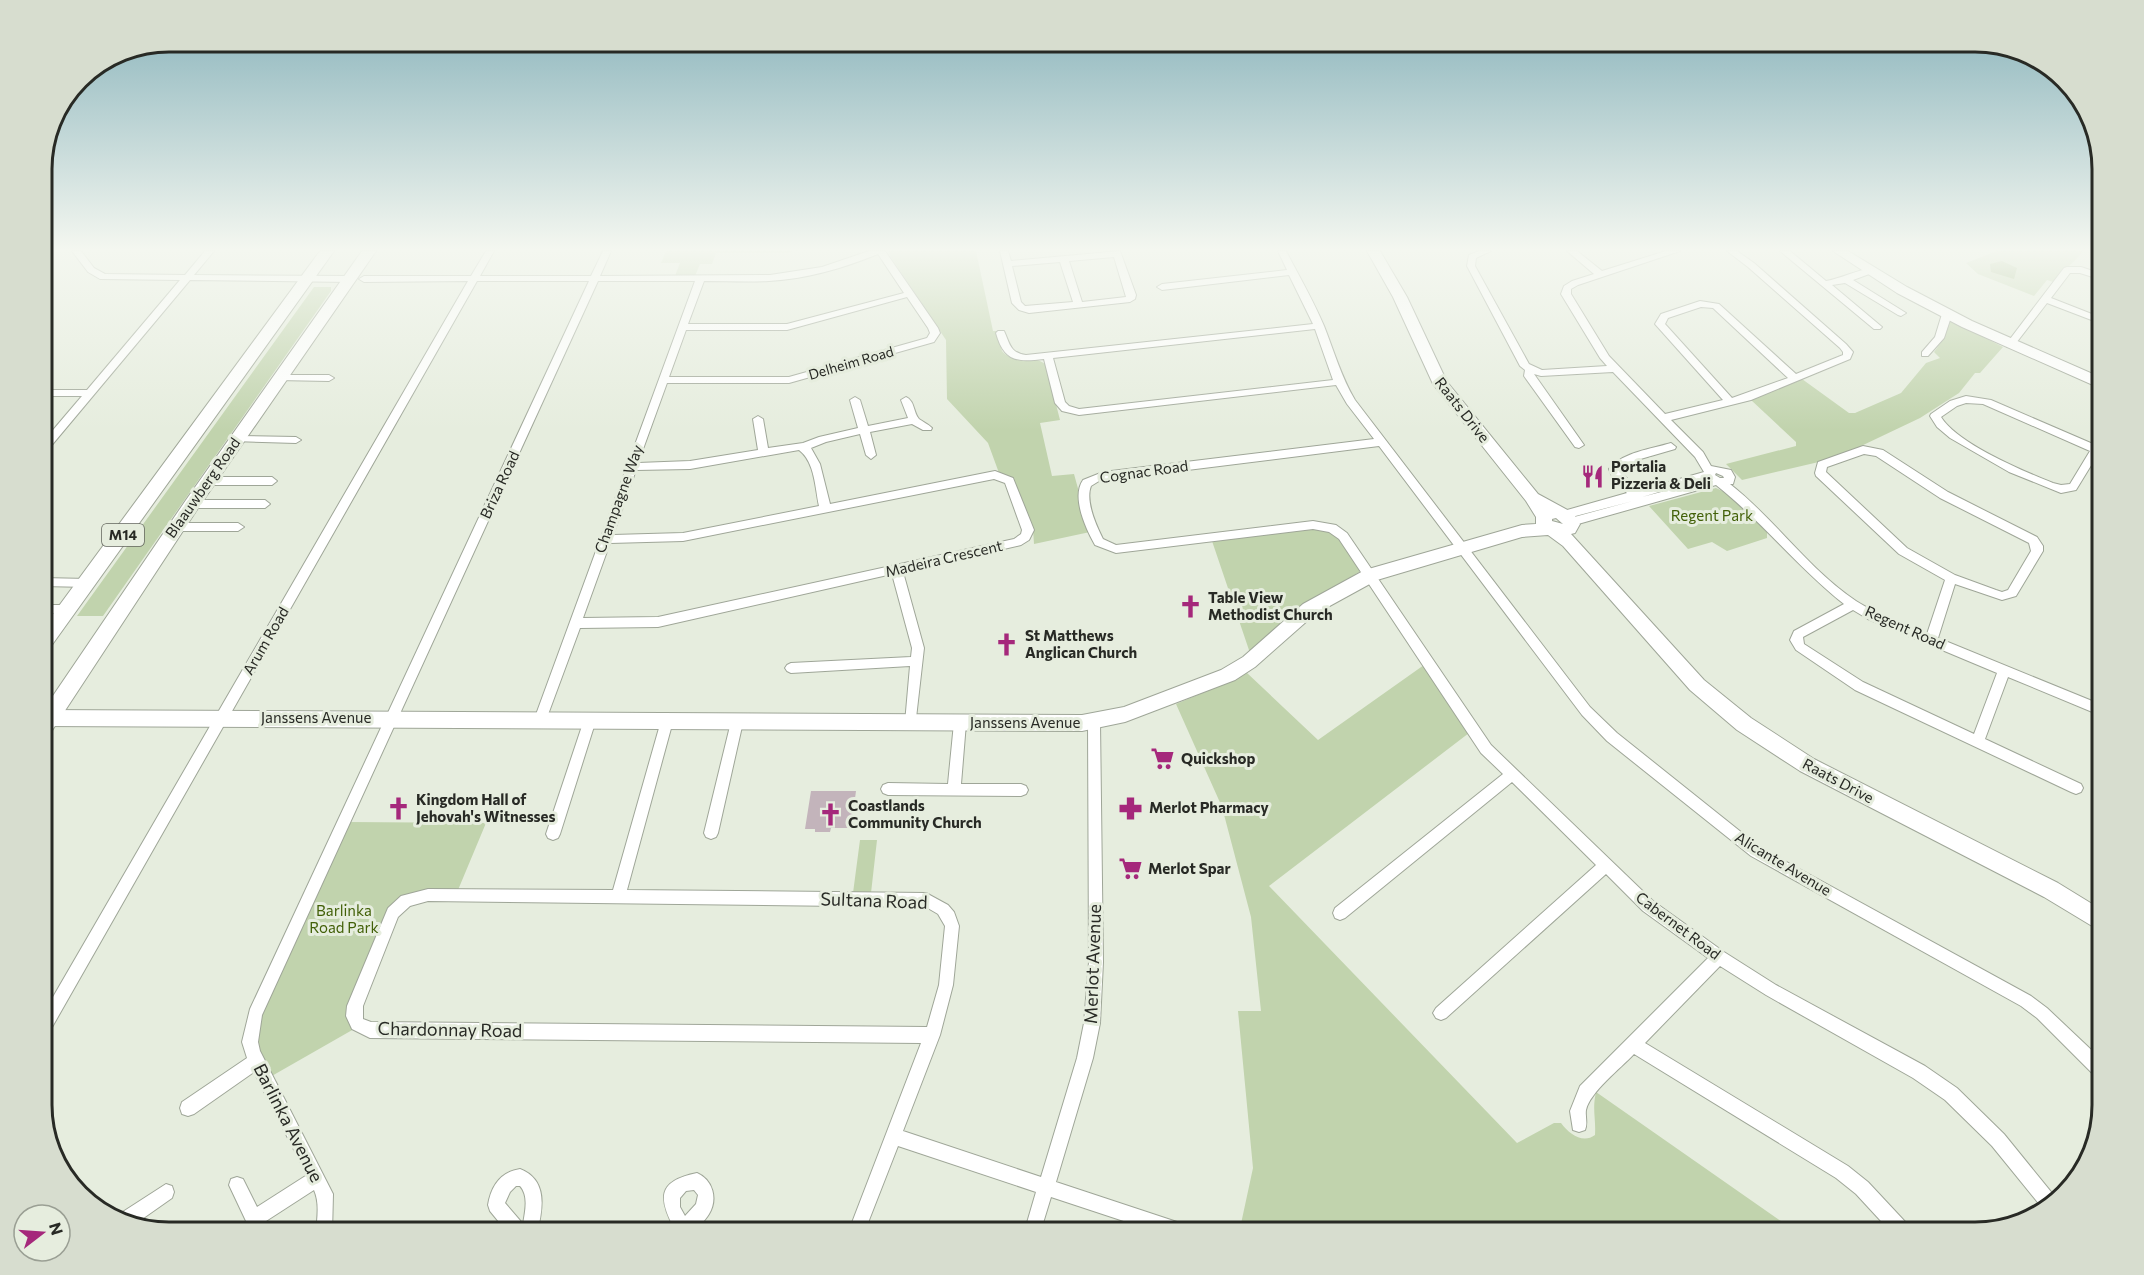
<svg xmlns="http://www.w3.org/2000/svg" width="2144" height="1275" font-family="Commissioner,sans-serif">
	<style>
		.green { fill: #c1d3ad }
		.water { fill: #95af76 }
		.building { fill: #c3b4bb }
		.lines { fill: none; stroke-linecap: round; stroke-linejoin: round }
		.street-casing { stroke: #9fa698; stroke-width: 2 }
		.secondary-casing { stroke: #9fa698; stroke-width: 2 }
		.primary-casing { stroke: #9fa698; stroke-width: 2 }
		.street { fill: #fff; fill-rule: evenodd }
		.secondary { fill: #fff; fill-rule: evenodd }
		.primary { fill: #fff; fill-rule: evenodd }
		.labels { text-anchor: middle; stroke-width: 6; stroke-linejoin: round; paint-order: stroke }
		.far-street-label { font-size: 14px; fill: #282a25; stroke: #e6edde }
		.shield { fill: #e6edde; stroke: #61645c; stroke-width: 1.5 }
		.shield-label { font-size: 14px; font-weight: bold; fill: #282a25 }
		.street-label { font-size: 15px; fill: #282a25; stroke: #e6edde }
		.poi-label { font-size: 15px; font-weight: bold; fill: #282a25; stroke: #e6edde; text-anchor: start }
		.park-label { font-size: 15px; fill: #426008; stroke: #e6edde }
		.near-street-label { font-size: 18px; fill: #282a25; stroke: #e6edde }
		.rim { fill: none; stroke: #282a25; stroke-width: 3 }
	</style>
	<rect width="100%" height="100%" fill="#e6edde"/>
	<path class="green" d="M666,251H794L788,253H716L712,264H700L695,276H675L680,263H661Z
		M889,251H976L993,331H998L1002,351C1015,366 1034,353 1046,365L1060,420L1040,423L1052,476L1074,474L1090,532L1034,544L1033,529L1013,479L999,473L988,443L947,399L946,340L890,256Z
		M1997,251H2083C2073,264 2063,270 2053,282L2047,280L2034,296L1978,274L1966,263Z
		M314,287H331V291L103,616H77Z
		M1948,319L2003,347L1980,373H1975L1959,393L1920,418L1859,447L1823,461L1742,480L1726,464L1796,446V442L1751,400L1802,379L1849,413H1855L1901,393L1926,363L1940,358L1934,352L1945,337L1944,330Z
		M1716,488L1731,495L1767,532V538L1727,551L1712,542L1688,549L1649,506Z
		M1318,528L1336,534L1360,568L1359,572L1291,615L1250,653L1212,541Z
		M1424,665L1469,733L1269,886L1517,1143L1554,1123H1561C1569,1134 1583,1144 1595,1135C1596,1117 1592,1110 1596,1092L1798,1233H1239L1253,1168L1238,1011H1261L1251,917L1222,807L1176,704L1231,681L1246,672L1318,740Z
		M349,822L486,823L458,890L414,892L408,895L387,912L350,1001L354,1029L270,1077L257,1043L261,1014Z
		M860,840H877L871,893H853Z"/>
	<path class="water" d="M2002,261L2017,268L2014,279L1991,272L1990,264Z"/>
	<path class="building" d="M811,791H856L851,828H831L830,832H815V829H805Z"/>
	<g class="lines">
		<defs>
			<path id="street" d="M72,251H81L94,268L105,274L185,275L205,251H214L194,275L351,276L356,279L351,282L190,280L46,452L42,453V443L82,396H42V390H87L180,280L100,279L88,272Z
				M486,251H494L480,276H591L603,251H611L600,276L770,275L822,267L869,251H885L938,328L940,333L934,342L789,383H667L638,463L690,461L758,450L753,419L758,416L763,419L768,448L803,443L819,437L858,428L850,400L855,397L860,400L868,426L908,418L901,400L906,397C915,401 913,412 919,419C923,422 928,424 932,428L931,430H923L912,424L870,432L876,455L871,459L866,455L860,434L826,442L811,448L820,464L830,504L995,471L1013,478L1034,530L1029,540L1021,545L903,572L924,648L915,727L911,728L907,727L905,723L910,666L791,673L787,671L785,668L787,665L791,663L911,657L912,648L892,574L658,627L580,628L546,720L544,724L540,725L536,724L534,720L695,281H598L262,1015L258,1042L260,1051L333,1194L332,1233H316C317,1219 320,1203 314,1190L263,1223L265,1233H249L246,1221L229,1185L231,1179L237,1177L243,1179L257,1207L307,1175L254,1072L194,1114L188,1116L182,1114L180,1108L182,1102L247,1058L242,1042L250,1009L589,281H477L47,1036L42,1038V1016L468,281L364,282L359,279L364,276H471ZM878,254L904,293L787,324H688L704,281C726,281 748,282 769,281C806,279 844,268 878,254ZM907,297L928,328L930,333L927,338L789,377H669L686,330H787ZM799,450C815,462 815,488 819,506L683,533L613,535L636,470L690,469ZM994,479L1005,483L1022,530L1021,534L1014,539L658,617L583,618L610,543L683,541Z
				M1000,251H1008L1011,261L1120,251L1136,295L1135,299L1130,302L1029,313L1019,310L1012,303ZM1114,257L1126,297L1082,302L1069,261ZM1060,262L1073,302L1025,306L1021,302L1012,266Z
				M1278,251H1286C1299,276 1313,300 1324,326C1334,351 1341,377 1355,400L1590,707L1617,733L1761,848L2031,996L2047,1008L2102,1060V1079L2096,1077L2037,1018L2021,1006L1751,856L1607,741L1582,715L1379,446L1099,481L1091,486C1085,501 1096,525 1103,539L1116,545L1313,521L1336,525L1347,533L1491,745L1653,901L1724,952L1776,985L1925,1066L1957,1088L2004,1134L2056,1198L2044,1210L1992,1146L1945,1100L1913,1078L1766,995L1720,966L1645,1043L1848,1166L1868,1182L1910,1227L1912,1233H1892L1856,1194L1836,1178L1634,1054C1621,1068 1590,1092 1586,1110C1585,1117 1588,1123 1585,1130L1579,1132L1573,1130L1570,1111L1580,1086L1708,958L1643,911L1606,874L1446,1018L1441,1020L1436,1018L1433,1013L1436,1008L1596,865L1512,782L1345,918L1340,920L1335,918L1333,913L1335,908L1503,774L1481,753L1339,539L1329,532L1313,529L1116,553L1095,545C1086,529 1071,497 1083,480L1103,472L1374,439L1347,404L1336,385L1079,415L1062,411L1055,403L1044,359C1017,362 1004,362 996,333L998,331H1004C1010,344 1010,353 1026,355L1313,324L1289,275L1162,290L1157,287L1162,284L1287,270ZM1315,329L1333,380L1079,409L1069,406L1065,402L1053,358Z
				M1479,251H1491L1476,258L1475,266L1529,364L1542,370L1607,366L1600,358L1561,294L1564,286L1572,281L1594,274L1567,251H1577L1602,271L1666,251H1680L1578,285L1571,289V294L1609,356L1665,414L1723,400L1655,324L1661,314L1700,301L1719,304L1796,374L1843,355V352L1840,348L1748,267L1727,251H1737L1754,263L1846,344L1853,352L1850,359L1751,400L1671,420L1703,452L1711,466L1731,470L1735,477L1733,484H1730C1775,519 1808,569 1856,601C1878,615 1903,624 1927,634L1945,580L1899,554L1816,476L1815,473L1818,462L1863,446L1883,450L1948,492L2037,537L2043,546V551L2016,596L2002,600L1955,584L1938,638L2102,705V716L2008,677L1985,739L2081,784L2083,788L2081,792L2076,794L2071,792L1855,690L1796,650L1790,640L1794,631L1844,604C1798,568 1762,521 1716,485L1571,526L1567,525L1565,522L1567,519L1633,501L1564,519L1559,515L1560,512L1627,493L1613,479L1609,469C1623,452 1651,449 1671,443L1676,447L1675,449L1637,460L1620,470L1637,491L1704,472L1695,457L1613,372L1541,376L1534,374L1584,445L1579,448L1575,447L1524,376L1525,370L1520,366L1467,266L1469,255ZM1701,307L1713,308L1788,378L1732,398L1665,324L1668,318ZM1864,454L1876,456L1940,498L2029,543L2031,551L2008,590L2002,592L1996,590L1955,575L1907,548L1826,472L1827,467ZM1716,473L1723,476L1724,478H1720L1715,475ZM1706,478L1707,480L1642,497ZM1853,610L1868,619L1997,673L1974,734L1863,682L1804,644L1803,637Z
				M1780,251H1790L1826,281C1840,279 1861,268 1872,269V273L1853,280L1906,313L1901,316L1898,315L1845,283L1832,285L1882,327L1880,329H1874Z
				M2067,267H2081L2102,274V280L2080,273H2070L2051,298L2102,318V324L2047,303L2013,347H2007V343L2064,268Z
				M1947,311L1952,314L1944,338L1928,356H1922V352L1935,337L1942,314Z
				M280,375H329L334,378L329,381L277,380V376Z
				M1966,396L1991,400L2100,447L2102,448V455L2098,454L2076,490L2061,493L2009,472L1950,438L1937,427L1930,416L1931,414L1950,401ZM1966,403L1983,404L2090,451L2070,484L2061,485L2053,483C2023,471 1958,444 1941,417L1957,406Z
				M237,436L296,437L301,440L296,443L233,441L232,439L233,437Z
				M208,477H272L277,481L272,485H208L203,481Z
				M192,500H265L270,504L265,508H192L187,504Z
				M176,523H238L244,527L238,531H176L170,527Z
				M42,578L88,579L94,583L88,587L42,586Z
				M42,605H68L74,609L68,613H42Z
				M590,715L594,716L596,720L560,834L558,838L553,840L548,838L546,834L584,720L586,716Z
				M667,716L671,717L673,721L627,890L926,893L948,905L954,912L959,926L953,985L940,1035L903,1131L1041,1177L1077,1058L1084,1023L1089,962L1088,722L1090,718L1094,717L1098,718L1100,722L1103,962L1100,1023L1093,1058L1056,1182L1186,1225L1192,1227L1194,1233H1160L1051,1197L1040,1233H1024L1036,1192L898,1146L864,1233H848L921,1043L370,1038L352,1029L346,1016L347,1006L388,908L401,896L428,889L613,890L661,721L663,717ZM428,901L926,907L938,914L945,926L939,985L927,1027L371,1022L363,1019V1006L398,917L410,906Z
				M737,717L741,718L743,722L718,833L716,837L711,839L706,837L704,833L731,722L733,718Z
				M960,718L964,719L966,723L961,784H1021L1026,786L1028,790L1026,794L1021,796L888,795L883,793L881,789L883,785L888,783L948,784L954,723L956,719Z
				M520,1169C548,1180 543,1208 537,1233H508L490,1211L488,1205C491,1187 500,1172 520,1169ZM516,1186H520C529,1196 525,1212 523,1224L505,1203L510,1192Z
				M697,1173C713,1180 718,1199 709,1214C705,1221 698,1227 693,1233H674L675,1230C658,1198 657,1181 697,1173ZM694,1190L698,1195L696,1204L685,1216L680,1207V1198L686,1191Z
				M166,1184L172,1186L174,1192L172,1198L135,1224L117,1219L118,1215Z"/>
			<path id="secondary" d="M1367,251H1380L1407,297L1447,382L1538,494L1573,513L1580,524L1575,533L1571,534L1704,680L1751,718L1814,759L2058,883L2102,910V932L2044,897L1800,771L1737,730L1690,690L1563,546L1548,535L1522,537L1377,580L1315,614L1255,667L1235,680L1125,722L1082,731L42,726V710L1082,715L1124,707L1221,670L1243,657L1303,604L1365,570L1522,525L1536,524V517L1526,501L1433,384L1393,297ZM1556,518L1563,524L1552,521V519Z
				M1833,251H1848L1907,287L1972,321L2102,378V389L1962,327L1897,293Z"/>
			<path id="primary" d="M320,251H334L49,649L42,652V629Z
				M362,251H376L198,508L49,735L42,737V712L186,500Z"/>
		</defs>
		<use href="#street" class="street-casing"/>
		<use href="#secondary" class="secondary-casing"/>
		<use href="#primary" class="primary-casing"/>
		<use href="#street" class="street"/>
		<use href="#secondary" class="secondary"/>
		<use href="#primary" class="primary"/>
	</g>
	<linearGradient id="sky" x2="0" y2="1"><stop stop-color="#87b2ba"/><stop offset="0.58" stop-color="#f4f7f0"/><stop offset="1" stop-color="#f4f7f0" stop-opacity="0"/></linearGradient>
	<rect width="2144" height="430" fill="url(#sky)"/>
	<defs>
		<symbol id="restaurant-bare" viewBox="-9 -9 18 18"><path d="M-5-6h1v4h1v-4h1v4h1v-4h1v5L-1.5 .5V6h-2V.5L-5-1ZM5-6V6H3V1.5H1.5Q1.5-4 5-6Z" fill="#a5287b" stroke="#e6edde" stroke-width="2.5" paint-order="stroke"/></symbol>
		<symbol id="church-bare" viewBox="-9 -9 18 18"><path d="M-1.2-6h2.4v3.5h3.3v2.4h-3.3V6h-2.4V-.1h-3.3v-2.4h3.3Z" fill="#a5287b" stroke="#e6edde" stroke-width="2.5" paint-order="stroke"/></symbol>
		<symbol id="supermarket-bare" viewBox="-9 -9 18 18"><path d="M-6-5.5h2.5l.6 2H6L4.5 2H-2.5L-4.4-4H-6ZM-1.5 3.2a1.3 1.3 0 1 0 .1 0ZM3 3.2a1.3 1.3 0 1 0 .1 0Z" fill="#a5287b" stroke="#e6edde" stroke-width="2.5" paint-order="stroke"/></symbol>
		<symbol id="pharmacy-bare" viewBox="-9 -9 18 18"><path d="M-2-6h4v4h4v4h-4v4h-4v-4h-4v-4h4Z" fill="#a5287b" stroke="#e6edde" stroke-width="2.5" paint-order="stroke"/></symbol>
	</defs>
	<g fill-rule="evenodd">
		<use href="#restaurant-bare" x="1576" y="460" width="33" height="33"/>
		<use href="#church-bare" x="1174" y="590" width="33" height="33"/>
		<use href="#church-bare" x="990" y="628" width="33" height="33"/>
		<use href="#supermarket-bare" x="1146" y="742" width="33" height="33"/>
		<use href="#pharmacy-bare" x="1114" y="792" width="33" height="33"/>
		<use href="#church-bare" x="382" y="792" width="33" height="33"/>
		<use href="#church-bare" x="814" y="798" width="33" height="33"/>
		<use href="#supermarket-bare" x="1114" y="852" width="33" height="33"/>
	</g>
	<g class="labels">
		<g class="far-street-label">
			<text transform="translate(851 363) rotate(-16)" y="5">Delheim Road</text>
		</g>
		<rect class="shield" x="102" y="524" width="42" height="22" rx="4.5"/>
		<g class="shield-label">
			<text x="123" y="540">M14</text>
		</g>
		<g class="street-label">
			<text transform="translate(1462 410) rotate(52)" y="5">Raats Drive</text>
			<text transform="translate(1144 472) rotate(-8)" y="5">Cognac Road</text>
			<text transform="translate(500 485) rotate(-65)" y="5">Briza Road</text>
			<text transform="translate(203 488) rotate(-55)" y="5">Blaauwberg Road</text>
			<text transform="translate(619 499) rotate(-70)" y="5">Champagne Way</text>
			<text transform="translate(944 559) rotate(-13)" y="5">Madeira Crescent</text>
			<text transform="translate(1905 628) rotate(24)" y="5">Regent Road</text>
			<text transform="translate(266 641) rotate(-60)" y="5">Arum Road</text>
			<text x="316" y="723">Janssens Avenue</text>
			<text x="1025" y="728">Janssens Avenue</text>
			<text transform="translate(1838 781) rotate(28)" y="5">Raats Drive</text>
			<text transform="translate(1783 864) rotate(31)" y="5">Alicante Avenue</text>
			<text transform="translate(1678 926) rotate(37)" y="5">Cabernet Road</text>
		</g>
		<g class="poi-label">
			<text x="1611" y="472">Portalia<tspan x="1611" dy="17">Pizzeria &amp; Deli</tspan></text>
			<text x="1208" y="603">Table View<tspan x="1208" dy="17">Methodist Church</tspan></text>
			<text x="1025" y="641">St Matthews<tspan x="1025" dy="17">Anglican Church</tspan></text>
			<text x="1181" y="764">Quickshop</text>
			<text x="416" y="805">Kingdom Hall of<tspan x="416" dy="17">Jehovah's Witnesses</tspan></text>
			<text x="848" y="811">Coastlands<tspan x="848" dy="17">Community Church</tspan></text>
			<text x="1149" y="813">Merlot Pharmacy</text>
			<text x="1148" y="874">Merlot Spar</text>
		</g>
		<g class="park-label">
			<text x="1712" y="521">Regent Park</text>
			<text x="344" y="916">Barlinka<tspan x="344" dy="17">Road Park</tspan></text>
		</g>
		<g class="near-street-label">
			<text transform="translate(874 901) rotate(2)" y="6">Sultana Road</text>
			<text transform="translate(1093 964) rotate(-88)" y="6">Merlot Avenue</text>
			<text transform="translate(450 1030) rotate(1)" y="6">Chardonnay Road</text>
			<text transform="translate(288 1123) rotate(63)" y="6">Barlinka Avenue</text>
		</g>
	</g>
	<path d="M0 0H2144V1275H0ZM169 52H1975A117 117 0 0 1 2092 169V1105A117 117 0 0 1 1975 1222H169A117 117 0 0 1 52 1105V169A117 117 0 0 1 169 52Z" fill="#d7ddcf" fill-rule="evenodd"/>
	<path class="rim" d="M169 52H1975A117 117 0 0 1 2092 169V1105A117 117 0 0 1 1975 1222H169A117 117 0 0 1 52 1105V169A117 117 0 0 1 169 52Z"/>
	<g transform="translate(42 1233) rotate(73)"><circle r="28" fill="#e6edde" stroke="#9a9f94" stroke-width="1.5"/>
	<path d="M0-4.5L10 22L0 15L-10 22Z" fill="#a5287b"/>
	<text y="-9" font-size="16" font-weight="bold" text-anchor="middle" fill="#282a25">N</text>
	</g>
</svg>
